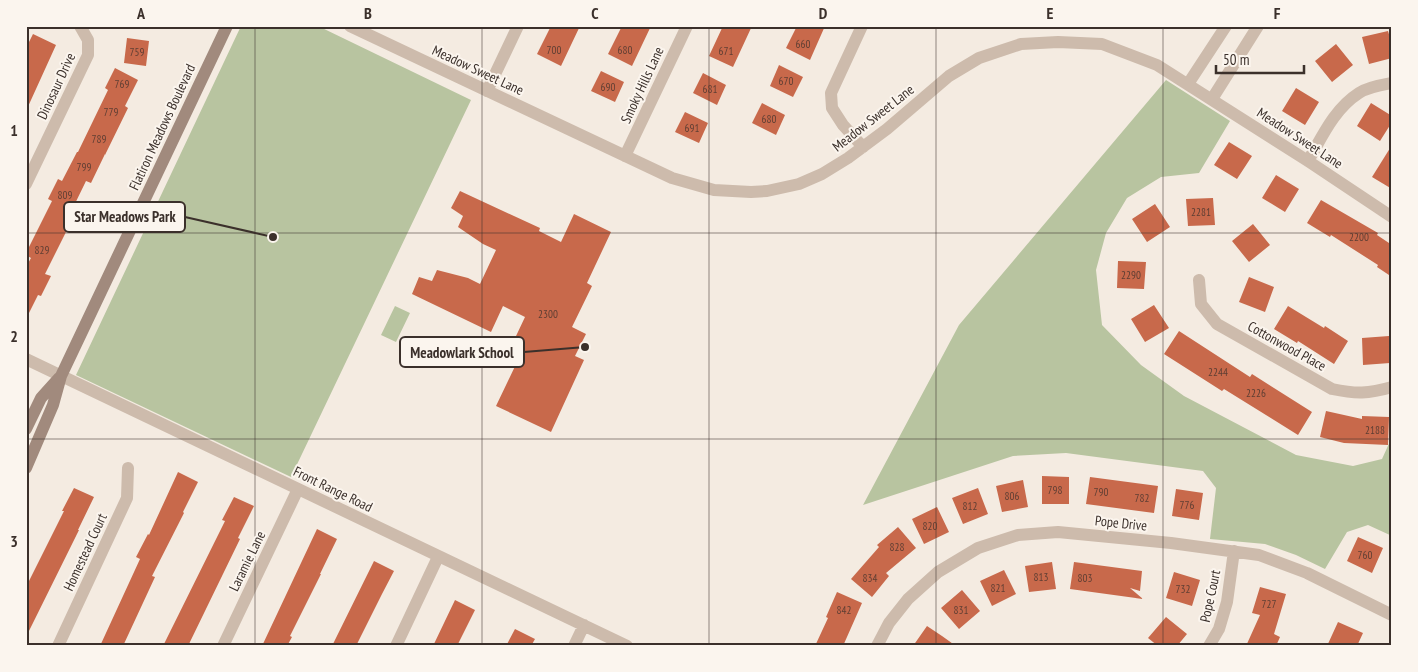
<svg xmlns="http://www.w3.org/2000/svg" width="1418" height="672" font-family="'PT Sans Narrow',sans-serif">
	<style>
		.green { fill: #b8c4a0 }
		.building { fill: #c8694b }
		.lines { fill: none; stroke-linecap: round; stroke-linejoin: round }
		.street { stroke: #cdbbac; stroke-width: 12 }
		.secondary { stroke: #a18a7d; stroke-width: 12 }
		.grid { fill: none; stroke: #3b302b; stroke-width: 1; stroke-opacity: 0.55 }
		.labels { text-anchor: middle; stroke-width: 4; stroke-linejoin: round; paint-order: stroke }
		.number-label { font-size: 11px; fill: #5e3e33 }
		.street-label { font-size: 14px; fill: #3b302b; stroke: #fbf5ee }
		.leader { fill: none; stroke: #3b302b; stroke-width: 2 }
		.callout-dot { fill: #3b302b; stroke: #fbf5ee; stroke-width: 2 }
		.callout { fill: #fbf5ee; stroke: #3b302b; stroke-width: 2 }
		.callout-label { font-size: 15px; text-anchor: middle; font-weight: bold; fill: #3b302b }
		.neatline { fill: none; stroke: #3b302b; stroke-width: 2 }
		.grid-label { font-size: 16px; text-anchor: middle; font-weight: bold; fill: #3b302b }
	</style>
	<rect width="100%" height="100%" fill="#f4ebe1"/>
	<path class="green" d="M241,26H318L471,100L291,477L76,375Z
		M1166,80L1230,121L1199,173L1161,177L1127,198L1106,233L1096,270L1102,325L1141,365L1184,396L1296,455L1353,466L1382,459L1392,437V536L1368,525L1347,532L1325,569L1296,555L1265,544L1210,539L1216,488L1203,471L1066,453L1013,456L863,505L959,325Z
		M395,306L410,313L396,342L381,335Z"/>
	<path class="building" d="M551,26H580L561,66L537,54Z
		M622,26H651L632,66L608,54Z
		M723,26H752L733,67L709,56Z
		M797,26H825L810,60L786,48Z
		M1388,31L1392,44V58L1369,64L1362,37Z
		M33,34L56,45L26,111V48Z
		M127,38L149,41L146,66L124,63Z
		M1336,44L1353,65L1332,82L1315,61Z
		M779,65L803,77L793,97L770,86Z
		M115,68L138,80L125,106L128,108L105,155V154L91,183L86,181L68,218L72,220L45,274L51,276L41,296L38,295L26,319V267L31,258L26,255V253L52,201L48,199L58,179L62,181L77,152H78L108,90L105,88Z
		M601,71L624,82L615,102L591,91Z
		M703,73L726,85L717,105L693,93Z
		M1296,88L1319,102L1305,125L1282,111Z
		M762,103L785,115L776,135L752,123Z
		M1371,103L1392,116V122L1380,141L1357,126Z
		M685,112L708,123L699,143L675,132Z
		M1229,142L1252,156L1237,179L1214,165Z
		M1392,145V189L1372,177Z
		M1276,175L1299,189L1285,212L1262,198Z
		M460,191L540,228L539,231L561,242L574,214L611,232L587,283L592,286L572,327L586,334L575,356L584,360L551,432L496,406L518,360L507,355L525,317L503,306L491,332L412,294L419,277L432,281L437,270L468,278L480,284L496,250L483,244L458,227L463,216L451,208Z
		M1213,198L1215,225L1188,226L1186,199Z
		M1321,200L1378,233L1377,235L1392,245V277L1377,267L1378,265L1331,235L1330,237L1307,223Z
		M1155,204L1170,227L1147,242L1132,219Z
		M1253,224L1270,245L1249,262L1232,241Z
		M1118,261L1146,262L1144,289L1117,288Z
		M1249,277L1274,287L1265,312L1239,302Z
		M1154,305L1169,328L1145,342L1131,319Z
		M1288,306L1324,328L1325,326L1348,341L1334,364L1298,341L1297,343L1274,329Z
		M1179,331L1250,377L1252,374L1312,412L1298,435L1224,389L1222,391L1164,354Z
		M1389,336L1390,363L1363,365L1362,338Z
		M1326,411L1362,419V416L1389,417L1388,445L1344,443L1320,437Z
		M178,472L198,482L183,512L184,513L152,576L155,577L123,646H100L140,559L136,557L148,534L149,535Z
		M1042,476L1069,477V504H1042Z
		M1090,477L1158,486L1154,513L1086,504Z
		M1023,480L1028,507L1002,512L996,486Z
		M74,488L94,497L78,530H79L26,637V587L64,511H62Z
		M978,488L988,514L963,524L952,498Z
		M1176,489L1203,493L1199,520L1172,516Z
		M234,497L254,506L238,538L240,539L188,646H163L225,521L222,520Z
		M937,507L949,532L924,544L912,519Z
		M898,527L916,548L886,573L889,576L872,597L851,579L879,547L877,545Z
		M317,529L337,539L320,574H321L290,636L292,637L287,646H262Z
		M1358,537L1383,548L1372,573L1347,561Z
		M374,561L394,571L382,594L356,646H332Z
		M1052,562L1056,589L1029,592L1025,566Z
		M1074,562L1142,571L1140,591L1130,588L1143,599L1070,589Z
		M1004,570L1016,594L992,606L980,581Z
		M1174,572L1200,580L1192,606L1166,598Z
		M1260,587L1286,594L1274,634L1280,637L1276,646H1246L1260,615L1252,613Z
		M962,590L980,611L959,629L941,608Z
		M837,592L862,603L843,646H815L828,618L826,617Z
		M455,600L475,610L457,646H433Z
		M1166,617L1187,634L1177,646H1158L1148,638Z
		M1338,622L1363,633L1357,646H1327Z
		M927,626L942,636L956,646H913Z
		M515,629L535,639L531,646H506Z"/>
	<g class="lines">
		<path class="street" d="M350,26L672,178L714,190L751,192L767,191L799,184L822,174L848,158L887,129L949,76L979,58L1021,44L1058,42L1102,44L1157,65L1308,161L1392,217
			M862,26L831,93L832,108L843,125L863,147
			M1188,84L1226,26
			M487,91L518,26
			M1212,99L1258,26
			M625,156L687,26
			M1308,161C1322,137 1334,109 1359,93C1368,87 1381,85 1392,83
			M26,184L88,55V40L80,26
			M1199,280L1201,304L1217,324L1332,389C1356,394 1368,394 1392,387
			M26,359L627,646
			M58,646L127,498L128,468
			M223,646L298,489
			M396,646L438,557
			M574,646L584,625
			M877,646L889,623L908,599L938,572L978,548L1018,535L1058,532L1171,543L1259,555L1307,573L1392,615
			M1209,646L1219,629L1227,602L1234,551"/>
		<path class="secondary" d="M26,429L41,398L59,378
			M26,468L53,405L61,376L227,26"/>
	</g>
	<path class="grid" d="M255,26V646M482,26V646M709,26V646M936,26V646M1163,26V646M26,233H1392M26,439H1392"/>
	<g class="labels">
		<g class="number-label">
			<text x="803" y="48">660</text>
			<text x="554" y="54">700</text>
			<text x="625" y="54">680</text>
			<text x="726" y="55">671</text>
			<text x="137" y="56">759</text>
			<text x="786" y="85">670</text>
			<text x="122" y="88">769</text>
			<text x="608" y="91">690</text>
			<text x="710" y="93">681</text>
			<text x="111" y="116">779</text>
			<text x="769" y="123">680</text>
			<text x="692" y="132">691</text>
			<text x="99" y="143">789</text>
			<text x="84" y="171">799</text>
			<text x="65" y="199">809</text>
			<text x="1201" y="216">2281</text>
			<text x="1359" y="241">2200</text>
			<text x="42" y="254">829</text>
			<text x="1131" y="279">2290</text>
			<text x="548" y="318">2300</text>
			<text x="1218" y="376">2244</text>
			<text x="1256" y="397">2226</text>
			<text x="1375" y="434">2188</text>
			<text x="1055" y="494">798</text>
			<text x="1101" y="496">790</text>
			<text x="1012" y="500">806</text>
			<text x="1142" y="502">782</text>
			<text x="1187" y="509">776</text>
			<text x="970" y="510">812</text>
			<text x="930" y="530">820</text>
			<text x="897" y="551">828</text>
			<text x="1365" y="559">760</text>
			<text x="1041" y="581">813</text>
			<text x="870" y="582">834</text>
			<text x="1085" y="582">803</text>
			<text x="998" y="592">821</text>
			<text x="1183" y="593">732</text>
			<text x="1269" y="608">727</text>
			<text x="844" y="614">842</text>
			<text x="961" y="614">831</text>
		</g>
		<g class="street-label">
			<text transform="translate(478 70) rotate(25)" y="5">Meadow Sweet Lane</text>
			<text transform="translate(642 85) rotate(-65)" y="5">Smoky Hills Lane</text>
			<text transform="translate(56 86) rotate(-65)" y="5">Dinosaur Drive</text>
			<text transform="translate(873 118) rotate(-38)" y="5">Meadow Sweet Lane</text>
			<text transform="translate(162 127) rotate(-65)" y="5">Flatiron Meadows Boulevard</text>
			<text transform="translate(1300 138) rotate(33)" y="5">Meadow Sweet Lane</text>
			<text transform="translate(1287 346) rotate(29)" y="5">Cottonwood Place</text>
			<text transform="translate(333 489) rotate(26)" y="5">Front Range Road</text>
			<text transform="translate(1121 523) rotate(6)" y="5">Pope Drive</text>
			<text transform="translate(85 552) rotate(-65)" y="5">Homestead Court</text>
			<text transform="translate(247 561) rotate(-64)" y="5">Laramie Lane</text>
			<text transform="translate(1210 596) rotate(-78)" y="5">Pope Court</text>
		</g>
	</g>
	<path class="leader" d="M273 237L185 217M585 347L524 352"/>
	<g class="callout-dot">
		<circle cx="273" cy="237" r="5"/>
		<circle cx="585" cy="347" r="5"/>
	</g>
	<g class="callout">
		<rect x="64" y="202" width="121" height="30" rx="5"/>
		<rect x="400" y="337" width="124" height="30" rx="5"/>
	</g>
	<g class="callout-label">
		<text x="125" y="222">Star Meadows Park</text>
		<text x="462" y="358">Meadowlark School</text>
	</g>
	<rect width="1418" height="672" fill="none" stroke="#fbf5ee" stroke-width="55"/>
	<path d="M1216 65v8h88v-8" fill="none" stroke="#3b302b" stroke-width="2.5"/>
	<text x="1223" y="65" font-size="15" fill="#3b302b" stroke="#fbf5ee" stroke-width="4" paint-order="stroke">50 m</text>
	<rect x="28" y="28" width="1362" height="616" class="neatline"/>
	<g class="grid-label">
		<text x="141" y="19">A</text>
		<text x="368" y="19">B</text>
		<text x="595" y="19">C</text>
		<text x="823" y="19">D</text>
		<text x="1050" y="19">E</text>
		<text x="1277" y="19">F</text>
		<text x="14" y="136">1</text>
		<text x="14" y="342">2</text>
		<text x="14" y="547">3</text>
	</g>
</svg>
